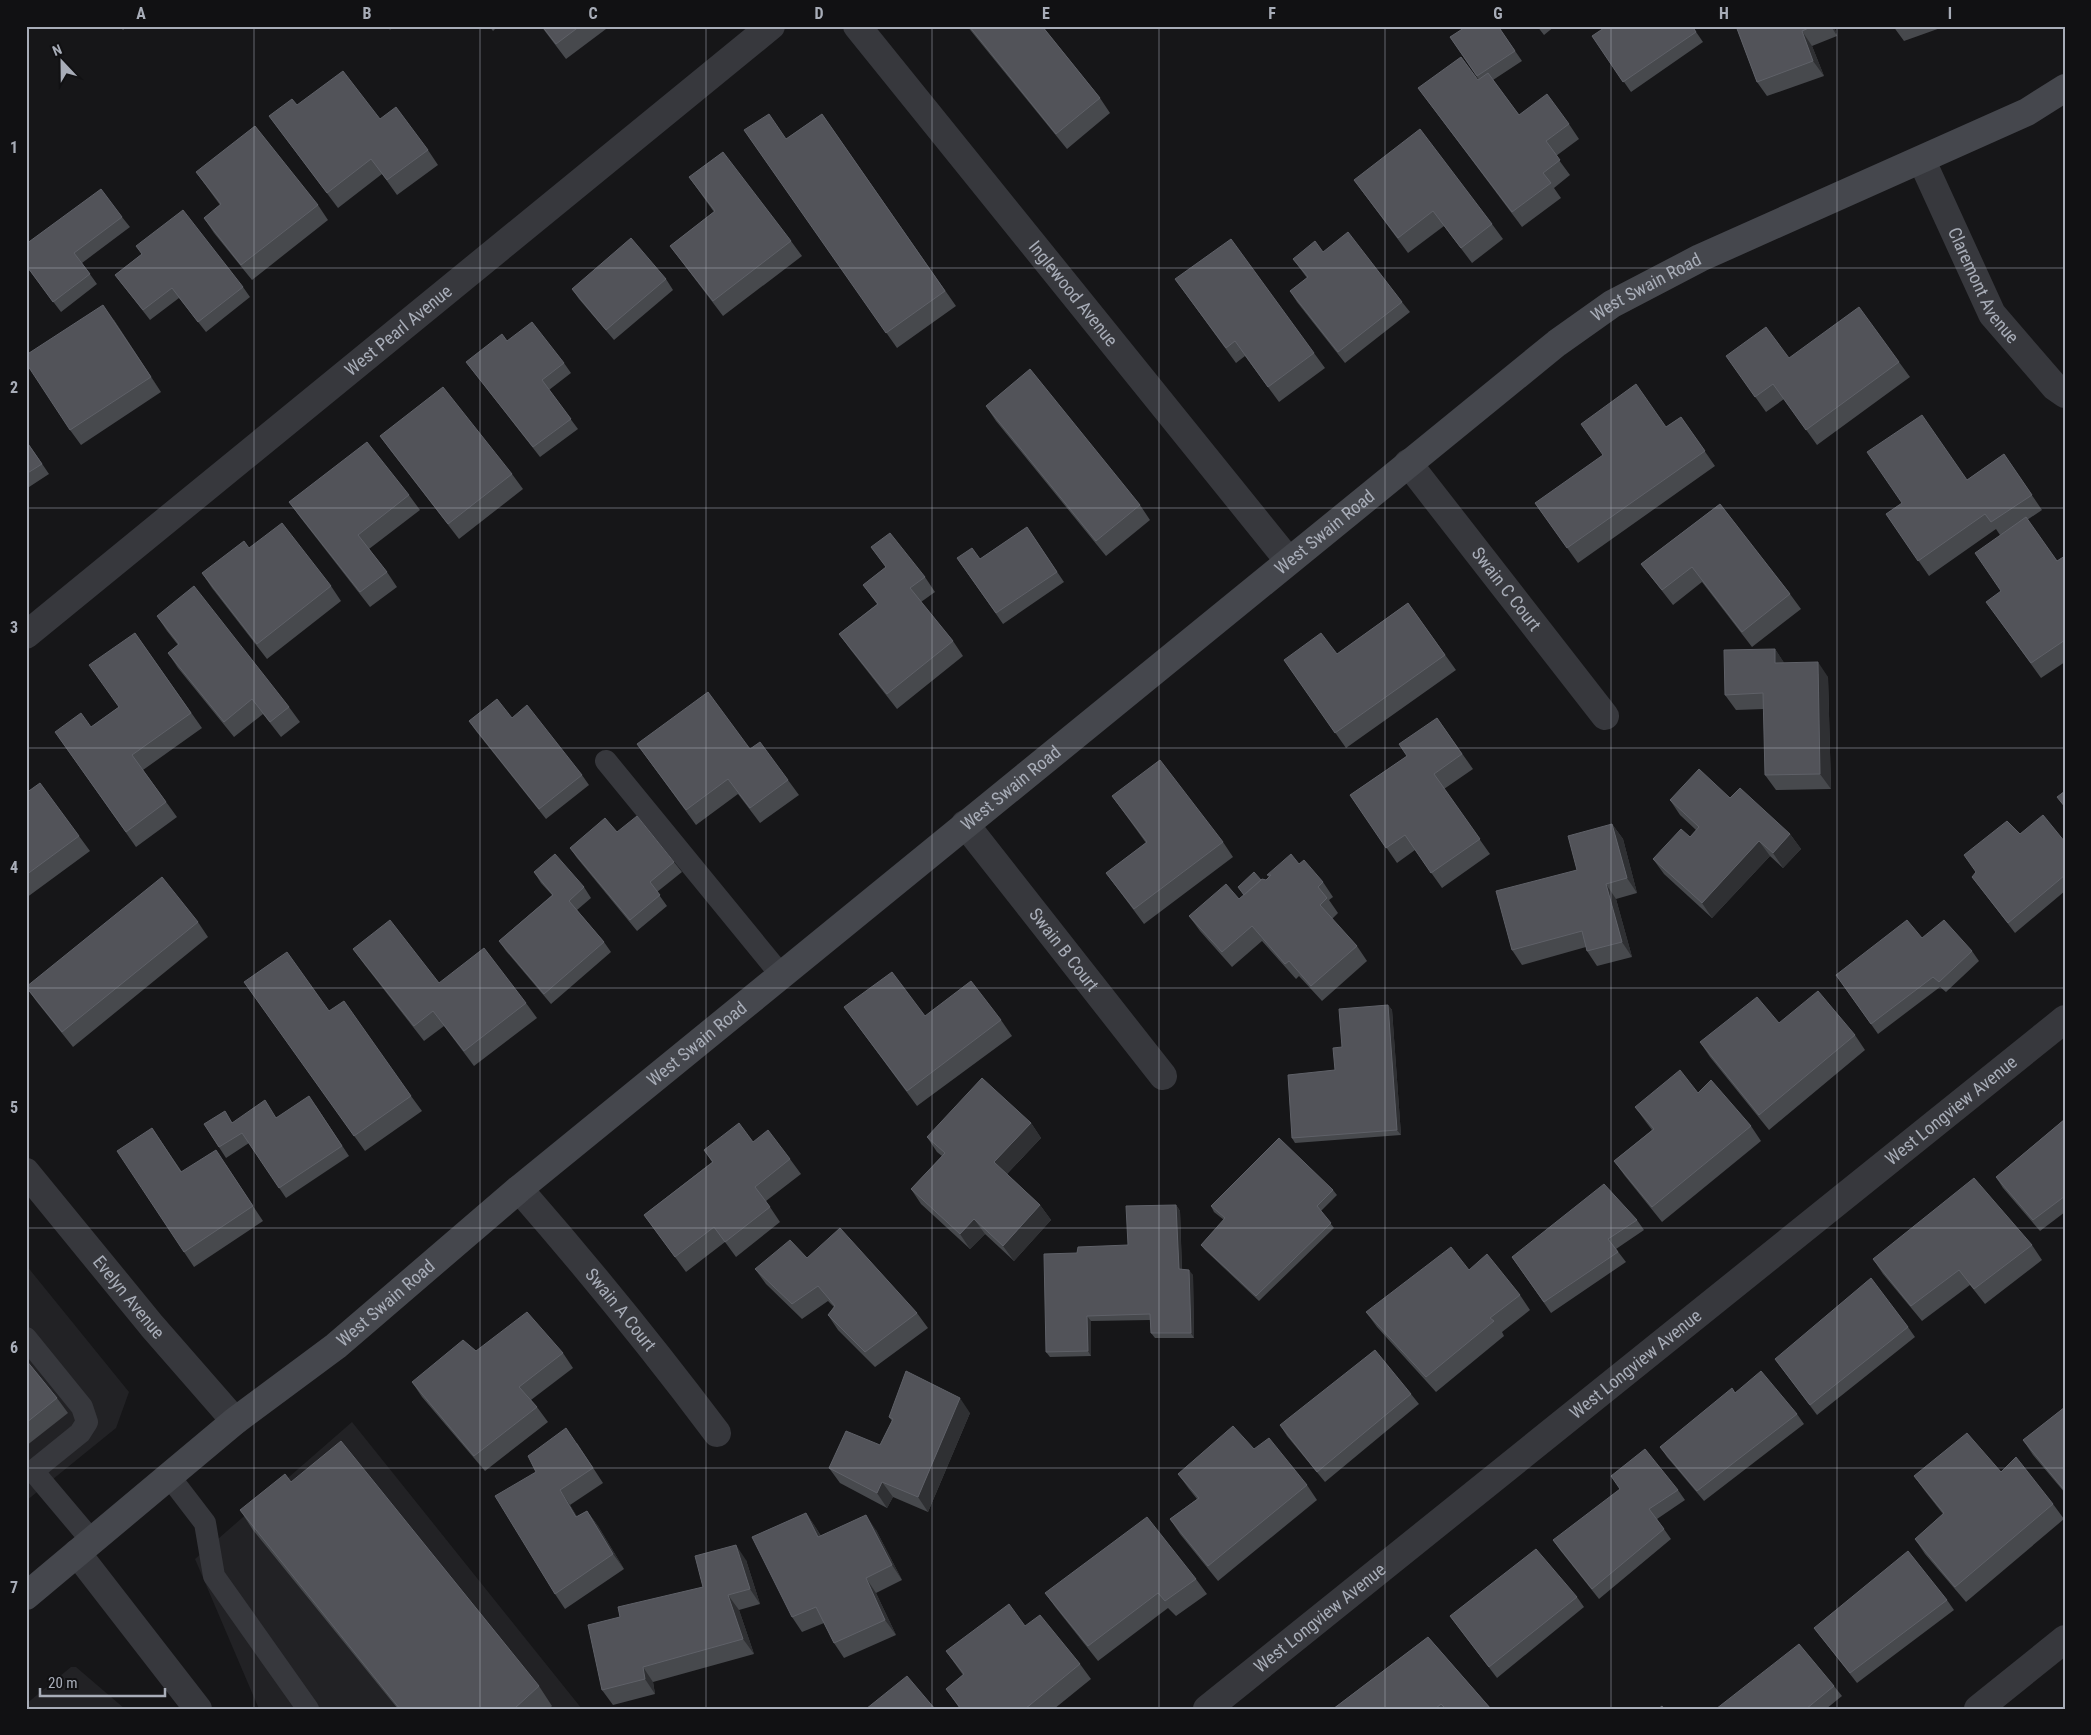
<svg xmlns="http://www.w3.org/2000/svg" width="2091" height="1735" font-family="'Roboto Condensed',sans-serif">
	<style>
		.built { fill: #222225 }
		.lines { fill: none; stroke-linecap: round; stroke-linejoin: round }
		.service { stroke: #37383d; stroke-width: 22 }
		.minor { stroke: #37383d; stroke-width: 28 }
		.secondary { stroke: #45474d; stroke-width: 28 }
		.wall { fill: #47494d }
		.shaded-wall { fill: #2f3033 }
		.building { fill: #525359; stroke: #5f6168 }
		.grid { fill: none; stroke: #a8adb8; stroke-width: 1; stroke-opacity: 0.55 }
		.labels { text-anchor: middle; stroke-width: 5; stroke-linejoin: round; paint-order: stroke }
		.street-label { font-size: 18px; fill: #a8adb8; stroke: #111113 }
		.neatline { fill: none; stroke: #a8adb8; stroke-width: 2 }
		.grid-label { font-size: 16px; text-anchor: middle; font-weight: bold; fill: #a8adb8 }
	</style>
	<rect width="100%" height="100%" fill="#161618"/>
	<path class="built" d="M26,1265L129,1392L116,1428L26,1501Z
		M352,1422L582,1709H259L195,1559Z
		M71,1667H76L125,1709H26V1704Z"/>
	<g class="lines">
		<path class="service" d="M606,761L781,975
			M26,1338L82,1407L87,1422L80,1433L33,1471L92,1541
			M169,1476L205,1523L214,1576L308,1709"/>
		<g class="minor">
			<path id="s1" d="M857,26L1288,560"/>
			<path id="s2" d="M1922,161L1992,314L2055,387L2065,394"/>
			<path id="s3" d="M1408,463L1605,716"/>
			<path id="s4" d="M26,635L771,26"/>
			<path id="s5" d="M965,824L1163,1076"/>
			<path id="s6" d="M26,1172L152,1326L235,1421"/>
			<path id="s7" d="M519,1189C588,1268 654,1349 717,1433"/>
			<path d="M77,1553L198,1709"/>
			<path id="s8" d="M1207,1709L2065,1019"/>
			<path d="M1978,1709L2065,1639"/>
		</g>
		<path class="secondary" id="s9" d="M26,1596L235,1421L336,1346L519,1189L1557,343L1612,304L1700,258L2027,112L2065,88"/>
	</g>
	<path class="wall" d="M119,26H128L123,30Z
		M387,26H394L390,30Z
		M489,26H498L493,31Z
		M541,26H610L566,59Z
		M967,26H1042L1100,98L1110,113L1067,149Z
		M1498,26L1522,61L1493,80L1519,115L1569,124L1579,139L1556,156L1570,175L1554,188L1561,198L1522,227L1418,88L1479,80L1450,37Z
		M1537,26H1555L1544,35Z
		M1692,26L1703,42L1631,92L1592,36Z
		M1736,26H1834L1837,36L1812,46L1824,76L1767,96L1757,82Z
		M1893,26H1946L1904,41Z
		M297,105L380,119L428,150L438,165L397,195L382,174L338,208L269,116Z
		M822,114L956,306L897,348L744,130L786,139Z
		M196,172L318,205L328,220L252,280L214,233L204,218L220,205Z
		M689,177L791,241L802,256L723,316L670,246L714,212Z
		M1354,180L1492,224L1503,239L1472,263L1444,226L1408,253Z
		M122,217L130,227L82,263L97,284L61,312L26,266V244Z
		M136,246L243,287L250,297L206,332L179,298L150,320L115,275L142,254Z
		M1293,259L1402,302L1410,312L1345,363L1297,302L1290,291L1307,278Z
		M666,279L673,290L614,340L579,299L572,289Z
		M1175,279L1314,353L1325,368L1279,402L1245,356L1236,363Z
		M114,320L161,392L81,445L70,430Z
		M507,341L564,363L571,373L549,390L578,429L540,457L466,362Z
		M1726,356L1899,362L1910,377L1817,445L1784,399L1766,412Z
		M986,406L1140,505L1150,520L1106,556L996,421Z
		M1681,417L1715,466L1578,563L1535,503L1666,427Z
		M380,436L512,474L523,489L459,539L391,451Z
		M26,440L49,474L26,489Z
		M2004,454L2042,510L2027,520L2057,561L2065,556V662L2041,678L1997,617L2001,591L2000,535L1996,529L1929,576L1886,514L1967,480Z
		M409,495L420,510L369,549L387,572L397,587L370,607L300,517L289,502Z
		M1720,504L1790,594L1801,609L1752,647L1702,582L1673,605L1641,564Z
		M1027,527L1064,582L1003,624L957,558L980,559Z
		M871,547L925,577L935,592L921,602L953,641L963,656L897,709L850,649L839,634L877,604L863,585L886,567Z
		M249,548L331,586L341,601L267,659L212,588L202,573Z
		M1408,603L1456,670L1346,748L1284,660L1337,654Z
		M157,616L289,707L300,722L281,737L263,714L234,737L178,668L168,653L178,645L167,631Z
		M135,633L202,728L143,770L177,817L136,847L55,732L91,727L119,707Z
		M1775,649L1784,663L1828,677L1831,789L1776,790L1765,775L1764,709L1736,710L1725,695Z
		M512,718L582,775L589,785L546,819L476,731L469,721Z
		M1437,718L1473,769L1444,789L1490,854L1442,888L1415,850L1397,863L1350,795L1407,756Z
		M637,744L750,749L788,780L799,795L760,823L738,794L696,825Z
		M26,793L79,836L90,851L26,898Z
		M1112,796L1223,842L1233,857L1144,924L1106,873L1146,843Z
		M1730,798L1790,834L1801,849L1783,868L1770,856L1712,918L1664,874L1653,859L1690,837L1696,830L1680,815L1670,800Z
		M1612,824L1623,839L1637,893L1616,899L1632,957L1597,966L1587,951L1586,947L1522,965L1512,950L1577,870Z
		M617,832L674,862L682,872L657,892L667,906L637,931L577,858L570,848Z
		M2065,842V891L2015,933L1972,877Z
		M1299,864L1323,882L1333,897L1329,900L1338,913L1332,919L1357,946L1367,961L1322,1001L1299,976L1296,979L1262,941L1232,967L1200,931L1189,916L1239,899L1244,895L1238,887L1261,880H1266L1269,877L1267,875Z
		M534,872L584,887L591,898L577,910L604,942L611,952L551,1004L506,951L499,941L552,895L541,883Z
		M198,922L208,937L73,1047L37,1002L26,987Z
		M353,949L439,983L526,1003L537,1018L474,1066L444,1026L424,1041L364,964Z
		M1972,951L1979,961L1946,992L1940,987L1878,1034L1836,975Z
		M244,982L329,1011L411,1096L422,1111L365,1151Z
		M1388,1005L1392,1010L1401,1135L1295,1143L1292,1138L1335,1070L1342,1047Z
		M844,1007L925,1016L1001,1020L1012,1036L917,1106Z
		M1779,1023L1855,1035L1865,1050L1769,1130L1710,1057L1700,1042Z
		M1698,1093L1751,1126L1761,1141L1662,1222L1625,1176L1614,1161L1652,1130L1646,1122L1635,1107Z
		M316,1106L349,1156L286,1198L249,1143L226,1158L204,1124L233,1122L277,1117Z
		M2065,1119V1212L2040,1231L2003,1188L1996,1177Z
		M1031,1123L1041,1138L1007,1174L1040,1205L1051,1220L1014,1261L985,1234L970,1249L921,1204L911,1189L942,1156L937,1152L927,1137Z
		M152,1128L182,1172L226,1165L263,1221L194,1267L184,1252Z
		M753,1142L790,1159L801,1174L766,1201L780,1222L736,1257L725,1242L686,1272L644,1215L712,1162L704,1150Z
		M1333,1190L1337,1195L1321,1211L1334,1228L1259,1301L1205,1250L1201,1245L1224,1220L1214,1212L1211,1206Z
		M1176,1205L1180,1211L1182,1270L1193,1275L1194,1338H1155L1151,1333L1150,1320L1091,1321V1356L1050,1357L1046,1352L1077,1253L1128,1245Z
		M1637,1220L1644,1230L1616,1249L1626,1262L1551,1313L1512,1257Z
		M2032,1245L2042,1260L1985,1304L1970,1285L1922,1321L1883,1274L1873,1259Z
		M807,1258L917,1313L928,1328L875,1367L838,1330L828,1315L834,1307L828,1301L802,1319L766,1284L755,1269Z
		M1469,1270L1520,1295L1530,1310L1502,1332L1504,1336L1436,1392L1377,1327L1366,1312Z
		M1908,1327L1915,1337L1817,1415L1775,1359Z
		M476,1351L563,1353L573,1368L531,1400L537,1407L548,1422L485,1471L422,1397L412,1382Z
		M26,1360L57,1398L68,1413L26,1446Z
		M1735,1393L1797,1414L1804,1424L1704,1501L1667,1457L1660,1447Z
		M1411,1394L1419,1404L1325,1482L1287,1436L1280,1425Z
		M2065,1407V1493L2033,1455L2023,1440Z
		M970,1413L928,1512L893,1497L887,1508L840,1483L829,1468L880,1445L892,1421L889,1417Z
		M577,1443L603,1483L570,1505L577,1517L587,1511L598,1526L624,1569L565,1609L555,1594L536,1472Z
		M1178,1474L1307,1485L1317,1500L1218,1581L1180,1534L1170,1519L1197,1499L1189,1489Z
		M1914,1476L2053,1504L2064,1519L1966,1602L1925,1554L1915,1539L1943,1514L1925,1491Z
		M291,1482L539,1686L552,1706L549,1709H398L253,1530L240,1510Z
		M1678,1490L1685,1500L1657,1519L1671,1539L1599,1599L1560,1550L1553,1540Z
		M806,1513L816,1528L821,1536L876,1530L902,1580L876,1593L896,1635L844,1658L834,1643L824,1623L802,1632L792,1617Z
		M746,1560L760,1604L739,1610L754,1654L653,1682L655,1694L613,1705L602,1690L620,1617L703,1587Z
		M1196,1579L1207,1594L1176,1616L1168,1608L1098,1661L1056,1608L1045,1593Z
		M1577,1597L1584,1607L1497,1678L1450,1616Z
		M1947,1600L1954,1610L1857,1683L1814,1628Z
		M1025,1626L1080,1664L1091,1679L1054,1709H960L946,1689L963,1675L946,1651Z
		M1428,1637L1491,1709H1333Z
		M1834,1686L1842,1696L1826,1709H1716Z"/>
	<path class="shaded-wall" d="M1831,26H1834L1837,36Z
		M1802,31L1812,46L1824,76L1813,61Z
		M103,305L114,320L161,392Z
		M1775,649L1785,664L1775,663Z
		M1818,662L1828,677L1831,789L1820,774Z
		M1612,824L1623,839L1637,893L1627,878Z
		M1790,834L1801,849L1783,868L1773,853Z
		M1759,841L1770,856L1712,918L1702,903Z
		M1606,884L1616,899L1632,957L1622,942Z
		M1388,1005L1392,1010L1401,1135L1397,1130Z
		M1031,1123L1041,1138L1004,1177L994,1162Z
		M1040,1205L1051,1220L1014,1261L1003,1246Z
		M1176,1205L1180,1211L1182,1275L1179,1269Z
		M974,1219L985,1234L970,1249L960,1234Z
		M1189,1270L1193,1275L1194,1338L1191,1333Z
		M1087,1316L1091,1321V1356L1088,1351Z
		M960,1398L970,1413L928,1512L918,1497Z
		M882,1482L893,1497L887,1508L877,1493Z
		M560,1490L570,1505L587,1532L576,1517Z
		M587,1511L598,1526L624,1569L613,1554Z
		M806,1513L816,1528L829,1552L818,1537Z
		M866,1515L876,1530L902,1580L892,1565Z
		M736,1545L746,1560L760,1604L750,1589Z
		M866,1578L876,1593L896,1635L885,1620Z
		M728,1595L739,1610L754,1654L743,1639Z
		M643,1667L653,1682L655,1694L645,1679Z"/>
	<path class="building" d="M542,26H580L556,44Z
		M969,26H1042L1100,98L1056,134Z
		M1467,26H1498L1515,51L1477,76L1450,37Z
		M1607,26H1692L1696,32L1623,82L1592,36Z
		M1736,26H1813L1802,31L1813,61L1757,82Z
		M1461,57L1478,80L1488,73L1519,115L1547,94L1569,124L1546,141L1560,160L1543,173L1551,183L1512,212L1418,88Z
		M343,71L380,119L396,107L428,150L387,180L371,159L327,193L269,116L292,99L297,105Z
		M769,114L786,139L822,114L945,291L886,333L744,130Z
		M255,126L318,205L241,265L204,218L221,204L196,172Z
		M1420,129L1492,224L1461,248L1433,211L1398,238L1354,180Z
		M723,152L791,241L713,301L670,246L715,211L689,177Z
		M101,189L122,217L74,253L90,274L53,302L26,265V244Z
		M183,210L243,287L198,322L172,288L143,310L115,275L142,254L136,246Z
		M1348,232L1402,302L1338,352L1290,291L1308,277L1293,259L1315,241L1323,252Z
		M631,238L666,279L606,330L572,289Z
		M1231,239L1314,353L1268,387L1235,341L1226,348L1175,279Z
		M103,305L151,377L70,430L26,363V355Z
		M1859,307L1899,362L1806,430L1773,384L1755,397L1726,356L1766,327L1789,358Z
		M532,322L564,363L542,380L571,419L533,447L466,362L502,334L507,341Z
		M1030,369L1140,505L1096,541L986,406Z
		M1636,384L1666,427L1681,417L1705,451L1567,548L1535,503L1603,455L1581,424Z
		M443,387L512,474L448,524L380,436Z
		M1922,415L1967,480L2004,454L2032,495L1991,522L1985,514L1918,561L1886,514L1902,503L1867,452Z
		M26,441L42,464L26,474Z
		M367,442L409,495L358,535L387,572L360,592L289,502Z
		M1720,504L1790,594L1742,632L1692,567L1662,590L1641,564Z
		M2026,517L2057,561L2065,556V640L2031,663L1986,602L2001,591L1975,553Z
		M282,523L331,586L257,644L202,573L244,541L249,548Z
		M1027,527L1057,572L996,613L957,558L972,548L980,559Z
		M890,533L925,577L910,588L953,641L887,694L839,634L878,604L863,585L886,567L871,547Z
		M194,586L289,707L270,722L252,699L224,722L168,653L179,644L157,616Z
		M1408,603L1445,655L1335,733L1284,660L1321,633L1337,654Z
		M135,633L191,713L132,755L166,802L126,832L55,732L81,713L91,727L119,707L89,665Z
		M1775,649V663L1818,662L1820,774L1765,775L1763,693L1725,695L1724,650Z
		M708,692L750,749L760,742L788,780L750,808L728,779L686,810L637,744Z
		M497,699L512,718L527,705L582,775L539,809L469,721Z
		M1437,718L1462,754L1434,774L1480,839L1431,873L1405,835L1386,848L1350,795L1407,756L1399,744Z
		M1160,760L1223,842L1134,909L1106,873L1147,842L1112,796Z
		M1699,769L1730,798L1740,788L1790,834L1773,853L1759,841L1702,903L1653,859L1681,829L1690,837L1699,827L1670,800Z
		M40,783L79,836L26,875V793Z
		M2065,791V807L2057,797Z
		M2043,815L2065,842V875L2008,923L1972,877L1976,872L1964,855L2007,821L2020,834Z
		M637,816L674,862L650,882L660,895L630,920L570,848L605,818L617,832Z
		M1612,824L1627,878L1606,884L1622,942L1587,951L1582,931L1512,950L1496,891L1577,870L1568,836Z
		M555,854L584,887L569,901L604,942L544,994L499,941L553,895L534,872Z
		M1291,854L1299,864L1304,860L1323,882L1318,887L1327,898L1320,905L1357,946L1311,986L1289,961L1285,964L1252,926L1222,952L1189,916L1226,884L1239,899L1262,879L1266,880L1271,875H1267Z
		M1254,872L1261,880L1244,895L1238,887Z
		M162,877L198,922L62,1032L26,987Z
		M390,920L439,983L484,948L526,1003L464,1051L433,1011L414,1026L353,949Z
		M1907,920L1922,938L1944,920L1972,951L1939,982L1933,977L1871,1024L1836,975Z
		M287,952L329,1011L344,1001L411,1096L354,1136L244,982Z
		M892,972L925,1016L971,981L1001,1020L907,1091L844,1007Z
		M1818,991L1855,1035L1759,1115L1700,1042L1757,997L1779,1023Z
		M1388,1005L1397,1130L1292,1138L1288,1075L1335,1070L1333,1048L1342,1047L1339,1009Z
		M1680,1070L1698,1093L1711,1080L1751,1126L1652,1207L1614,1161L1654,1129L1635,1107Z
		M982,1078L1031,1123L994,1162L1040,1205L1003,1246L974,1219L960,1234L911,1189L945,1153L927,1137Z
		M309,1096L342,1146L279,1188L242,1133L219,1147L204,1124L225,1111L232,1123L265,1100L276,1118Z
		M2065,1119V1196L2033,1220L1996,1177Z
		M739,1123L753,1142L768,1130L790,1159L755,1187L770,1207L725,1242L714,1227L675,1257L644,1215L713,1162L704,1150Z
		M152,1128L181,1172L216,1150L253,1206L184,1252L117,1151Z
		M1279,1138L1333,1190L1317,1206L1331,1223L1256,1296L1201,1245L1225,1218L1211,1206Z
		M1974,1178L2032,1245L1974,1289L1959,1270L1911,1306L1873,1259Z
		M1604,1184L1637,1220L1608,1239L1618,1252L1544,1302L1512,1257Z
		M1176,1205L1179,1269L1189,1270L1191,1333H1151L1150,1314L1087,1316L1088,1351L1046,1352L1044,1254L1077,1253L1078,1247L1128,1245L1126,1206Z
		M840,1228L917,1313L865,1352L828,1315L835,1306L818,1286L792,1304L755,1269L790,1240L807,1258Z
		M1451,1247L1469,1270L1487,1254L1520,1295L1490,1318L1494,1321L1426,1377L1366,1312Z
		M1871,1278L1908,1327L1810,1405L1775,1359Z
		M527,1312L563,1353L519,1387L537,1407L474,1456L412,1382L463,1340L476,1351Z
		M1375,1350L1411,1394L1317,1472L1280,1425Z
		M26,1360L57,1398L26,1423Z
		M906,1371L960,1398L918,1497L882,1482L877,1493L829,1468L846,1431L880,1445L893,1419L889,1417Z
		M1761,1371L1797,1414L1697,1491L1660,1447L1732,1388L1735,1393Z
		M2065,1407V1491L2023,1440Z
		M1233,1426L1254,1449L1269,1438L1307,1485L1208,1566L1170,1519L1199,1498L1178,1474Z
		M566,1428L593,1468L560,1490L576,1517L587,1511L613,1554L555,1594L495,1496L536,1472L528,1456Z
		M1967,1433L2001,1472L2016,1457L2053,1504L1955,1587L1915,1539L1944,1513L1914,1476Z
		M341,1441L539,1686L514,1709H400L240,1510L285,1474L291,1482Z
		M1645,1449L1678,1490L1649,1509L1664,1529L1592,1589L1553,1540L1620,1489L1611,1476Z
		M806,1513L818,1537L866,1515L892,1565L866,1578L885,1620L834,1643L816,1607L792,1617L752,1537Z
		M1147,1517L1196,1579L1165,1601L1158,1593L1088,1646L1045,1593Z
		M736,1545L750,1589L728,1595L743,1639L643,1667L645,1679L602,1690L588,1625L620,1617L618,1607L703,1587L695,1556Z
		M1536,1549L1577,1597L1489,1667L1450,1616Z
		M1908,1551L1947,1600L1850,1673L1814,1628Z
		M1009,1604L1025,1626L1040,1615L1080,1664L1025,1709H961L946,1689L964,1674L946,1651Z
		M1428,1637L1491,1709H1446L1441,1704L1435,1709H1333Z
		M1799,1644L1834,1686L1806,1709H1716Z
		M907,1676L935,1709H866Z
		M1662,1706L1664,1709H1658Z"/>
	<path class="grid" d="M254,26V1709M480,26V1709M706,26V1709M932,26V1709M1159,26V1709M1385,26V1709M1611,26V1709M1837,26V1709M26,268H2065M26,508H2065M26,748H2065M26,988H2065M26,1228H2065M26,1468H2065"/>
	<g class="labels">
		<g class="street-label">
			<text dy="6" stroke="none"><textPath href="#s2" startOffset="139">Claremont Avenue</textPath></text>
			<text dy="6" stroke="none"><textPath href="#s9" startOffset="2084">West Swain Road</textPath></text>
			<text dy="6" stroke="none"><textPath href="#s1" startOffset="344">Inglewood Avenue</textPath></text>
			<text dy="6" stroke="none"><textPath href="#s4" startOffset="481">West Pearl Avenue</textPath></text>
			<text dy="6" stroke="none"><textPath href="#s9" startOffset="1679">West Swain Road</textPath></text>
			<text dy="6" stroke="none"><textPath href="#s3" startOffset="160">Swain C Court</textPath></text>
			<text dy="6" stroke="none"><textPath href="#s9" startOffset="1274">West Swain Road</textPath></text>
			<text dy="6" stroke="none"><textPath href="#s5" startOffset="160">Swain B Court</textPath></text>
			<text dy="6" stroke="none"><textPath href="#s9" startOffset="869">West Swain Road</textPath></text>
			<text dy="6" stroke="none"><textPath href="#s8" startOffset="955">West Longview Avenue</textPath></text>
			<text dy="6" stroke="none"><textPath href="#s6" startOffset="162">Evelyn Avenue</textPath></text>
			<text dy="6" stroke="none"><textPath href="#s9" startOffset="464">West Swain Road</textPath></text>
			<text dy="6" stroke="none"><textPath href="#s7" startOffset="158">Swain A Court</textPath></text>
			<text dy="6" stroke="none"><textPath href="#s8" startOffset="550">West Longview Avenue</textPath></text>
			<text dy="6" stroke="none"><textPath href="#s8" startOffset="145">West Longview Avenue</textPath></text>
		</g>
	</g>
	<rect width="2091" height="1735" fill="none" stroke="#111113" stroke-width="55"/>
	<g transform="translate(62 62) rotate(338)" stroke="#111113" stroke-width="4" paint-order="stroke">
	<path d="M0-4L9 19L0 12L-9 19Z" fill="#a8adb8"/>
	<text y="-8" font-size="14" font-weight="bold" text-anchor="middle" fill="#a8adb8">N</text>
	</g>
	<path d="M40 1688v8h125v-8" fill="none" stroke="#a8adb8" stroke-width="2.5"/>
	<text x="48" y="1688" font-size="15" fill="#a8adb8" stroke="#111113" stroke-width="4" paint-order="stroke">20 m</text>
	<rect x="28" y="28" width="2036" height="1680" class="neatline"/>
	<g class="grid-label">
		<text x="141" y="19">A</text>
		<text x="367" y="19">B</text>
		<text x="593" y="19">C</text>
		<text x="819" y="19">D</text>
		<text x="1046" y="19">E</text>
		<text x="1272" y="19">F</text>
		<text x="1498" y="19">G</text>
		<text x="1724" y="19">H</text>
		<text x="1950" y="19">I</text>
		<text x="14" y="153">1</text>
		<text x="14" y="393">2</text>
		<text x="14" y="633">3</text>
		<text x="14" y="873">4</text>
		<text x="14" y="1113">5</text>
		<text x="14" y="1353">6</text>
		<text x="14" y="1593">7</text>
	</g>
</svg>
